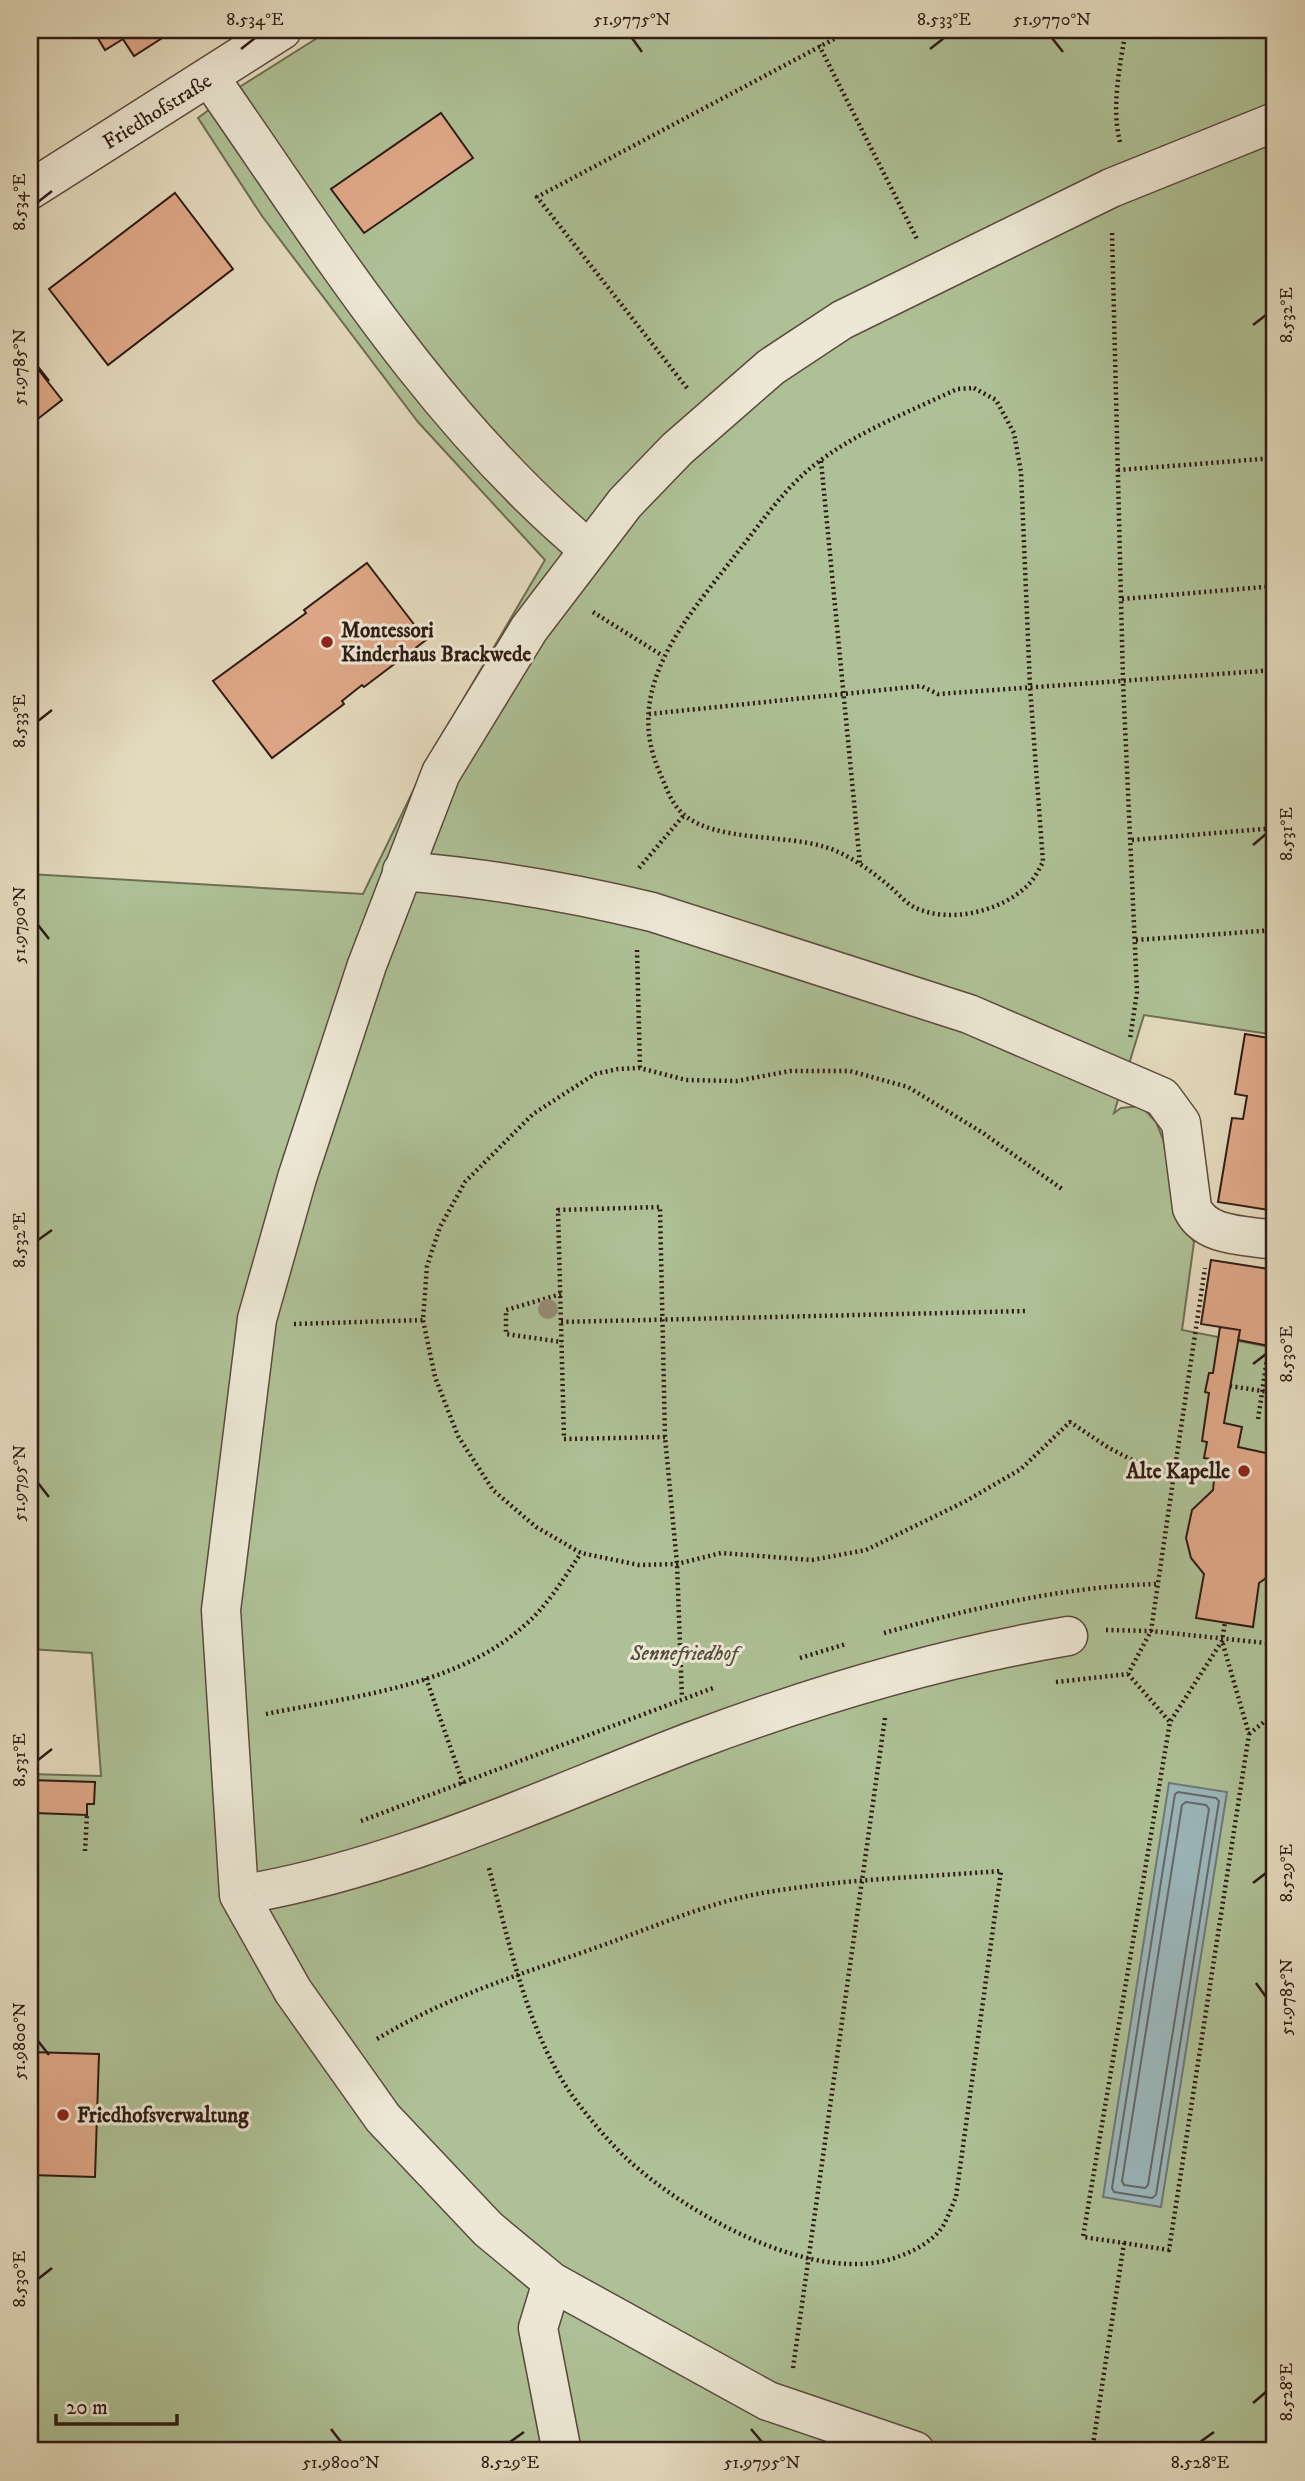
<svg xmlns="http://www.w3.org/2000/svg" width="1305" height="2481" font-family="'IM FELL DW Pica',serif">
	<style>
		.green { fill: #aec196; stroke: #6e6e54; stroke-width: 2 }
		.water { fill: #9cb8bd; stroke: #707979; stroke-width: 2 }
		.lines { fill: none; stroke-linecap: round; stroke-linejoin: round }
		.shore { stroke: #656968; stroke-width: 2 }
		.building { fill: #dfa888; stroke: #2e1a13; stroke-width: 2 }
		.minor-casing { stroke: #5c4a3e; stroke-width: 41 }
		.path { stroke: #2e1a13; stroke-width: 4.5; stroke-dasharray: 2 3.5; stroke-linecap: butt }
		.minor { stroke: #ede8d5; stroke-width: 38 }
		.tree { fill: #958c75 }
		.ticks { fill: none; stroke: #2e1a13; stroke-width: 2.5 }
		.poi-dot { fill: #8f2418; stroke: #ede8d5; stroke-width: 2.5 }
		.labels { text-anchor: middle; stroke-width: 6; stroke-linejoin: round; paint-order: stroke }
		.street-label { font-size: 21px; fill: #2e1a13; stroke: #ede8d5 }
		.poi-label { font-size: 21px; font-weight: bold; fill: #2e1a13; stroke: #ede8d5; text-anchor: start }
		.park-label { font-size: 21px; font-style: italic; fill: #544c3a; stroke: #ede8d5 }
		.neatline { fill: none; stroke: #2e1a13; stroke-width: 2.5 }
		.ticks-label { font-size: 18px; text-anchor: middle; fill: #2e1a13 }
	</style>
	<rect width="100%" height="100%" fill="#e4dbbe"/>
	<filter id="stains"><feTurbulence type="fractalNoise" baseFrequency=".00286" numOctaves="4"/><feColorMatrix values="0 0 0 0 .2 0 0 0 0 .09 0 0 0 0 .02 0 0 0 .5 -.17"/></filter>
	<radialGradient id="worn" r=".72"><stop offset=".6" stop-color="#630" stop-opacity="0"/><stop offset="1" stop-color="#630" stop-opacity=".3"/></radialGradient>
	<path class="green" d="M330,30H1275V1035L1144,1015L1114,1113L1121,1108L1141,1106L1156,1122L1163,1139L1178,1214L1194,1242L1182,1330L1275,1348V2451H30V1774L101,1776L92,1653L30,1649V874L363,894L430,756L545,560L418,422L262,216L198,118L241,86Z"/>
	<path class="water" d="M1169,1783L1227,1792L1161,2207L1103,2197Z"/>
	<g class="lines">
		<path class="shore" d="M1178,1792L1216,1798L1219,1801L1156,2195L1152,2198L1114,2192L1112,2188L1175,1794Z
			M1186,1802L1206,1805L1209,1809L1148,2185L1145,2188L1124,2185L1122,2181L1182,1805Z"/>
	</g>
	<path class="building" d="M93,30H117L123,39L105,50Z
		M117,30H168L170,33L134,56Z
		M441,113L473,158L364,233L331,189Z
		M175,193L233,269L108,365L49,289Z
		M30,359L62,400L30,425Z
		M367,563L426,640L364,687L362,685L342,701L344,704L272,758L213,681L306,613L304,610Z
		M1245,1034L1275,1039V1211L1218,1202L1232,1118L1243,1119L1247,1096L1235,1094Z
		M1211,1260L1275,1270V1347L1238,1340L1240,1330L1201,1324Z
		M1220,1327L1240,1330L1224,1423L1242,1427L1238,1447L1266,1453L1269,1432L1275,1433V1572L1259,1583L1253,1627L1196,1618L1204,1574L1191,1558L1186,1538L1192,1510L1213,1490L1216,1460L1204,1458L1207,1442L1202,1441L1209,1393L1205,1392L1209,1373H1213Z
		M30,1780L95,1782L94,1804H87V1815L35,1813L36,1802L30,1801Z
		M30,2052L99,2054L95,2177L30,2175Z"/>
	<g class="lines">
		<defs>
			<path id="minor" d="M210,78C325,243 432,418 588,549
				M30,190L282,30
				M402,871C487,878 570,892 652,912L969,1014L1162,1097L1181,1123L1192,1208C1205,1238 1247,1235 1275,1240
				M239,1895C396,1869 542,1799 690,1742C812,1696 939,1658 1068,1636
				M552,2282L538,2328L560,2442L557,2451
				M915,2451L768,2401L552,2282L488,2229L383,2118L293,1991L239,1895L221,1610L257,1319L297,1178L367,965L441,773L529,629L625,503L677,449L771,367L842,320L1111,188L1275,122"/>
		</defs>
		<use href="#minor" class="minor-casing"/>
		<path class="path" d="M819,45L917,239
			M1120,142C1111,108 1120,64 1126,30
			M1112,233L1123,681L1137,992L1130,1039
			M687,388L537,197L851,30
			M974,388L996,400L1014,433L1021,472L1030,687L1043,862C1039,869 1035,878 1029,884C1003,911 951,924 916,908C906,904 897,892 888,885C870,870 848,854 825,847C784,834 715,842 683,814C671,803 666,787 660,773C621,687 688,617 737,553C761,523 783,490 813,466C856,432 909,412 957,389Z
			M821,461L860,864
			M1118,470L1275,458
			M1122,599L1275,586
			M593,612L663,656
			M649,714L921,686L938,694L1275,670
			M1132,840L1275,828
			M639,868L684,815
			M1136,940L1275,930
			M637,950L640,1068
			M561,1294L506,1310V1334L562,1342
			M561,1322L1027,1311
			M294,1324L423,1320
			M1230,1386L1275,1393
			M1258,1419L1269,1346
			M665,1437L564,1439L558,1210L660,1207L665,1437L677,1564L682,1698
			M1173,1481L1205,1268
			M1106,1630L1151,1631L1275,1644
			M884,1633C973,1608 1065,1586 1158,1584
			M800,1658L846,1644
			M1128,1674L1170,1722
			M426,1678L464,1786
			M1056,1682L1128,1674L1151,1631L1173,1481L1109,1448L1070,1422L1021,1469L966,1501L866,1550L812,1560L721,1553L677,1564L639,1565L581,1553L536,1527L493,1490L458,1436L435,1377L423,1320L427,1266L440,1227L465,1182L533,1114L595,1074L618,1069L640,1068L686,1080L737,1081L790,1071H850L908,1087L983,1133L1062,1189
			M266,1714C353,1696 456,1687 525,1625C548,1605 564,1578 581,1553
			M1249,1734L1275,1713
			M361,1821L713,1688
			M33,1850L35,1813
			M85,1851L87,1815
			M377,2039C451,1994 526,1973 606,1944C659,1925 712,1901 768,1892C844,1879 923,1877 1001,1871L956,2197C952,2206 948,2217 943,2226C933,2241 916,2250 900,2256C818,2289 686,2214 626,2158C608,2141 589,2118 574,2098C526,2031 510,1943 488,1865
			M1124,2243L1169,2250L1249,1734L1222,1641
			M793,2368L885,1718
			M1092,2451L1124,2243L1083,2237L1170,1722L1222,1641L1225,1622"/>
		<use href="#minor" class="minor"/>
	</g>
	<circle class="tree" cx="548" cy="1309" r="10"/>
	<path class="ticks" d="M632,38L642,52M1052,38L1063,52M241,49L255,38M930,49L944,38M38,202L52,191M1253,325L1266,315M38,367L49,381M38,721L52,710M1253,845L1266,834M38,925L49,939M38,1240L52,1230M1253,1364L1266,1354M38,1483L49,1497M38,1760L52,1749M1253,1883L1266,1873M1256,1983L1266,1997M38,2041L49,2055M38,2279L52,2268M1253,2403L1266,2392M331,2429L341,2442M751,2429L762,2442M510,2442L524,2432M1200,2442L1214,2432"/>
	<g class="poi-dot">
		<circle cx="327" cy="642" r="7"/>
		<circle cx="1244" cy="1471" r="7"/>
		<circle cx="63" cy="2115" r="7"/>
	</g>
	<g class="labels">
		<g class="street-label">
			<text transform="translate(157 111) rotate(-32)" y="7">Friedhofstraße</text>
		</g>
		<g class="poi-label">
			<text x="341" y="637">Montessori<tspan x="341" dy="24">Kinderhaus Brackwede</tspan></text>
			<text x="1230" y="1478" text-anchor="end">Alte Kapelle</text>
			<text x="77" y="2122">Friedhofsverwaltung</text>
		</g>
		<g class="park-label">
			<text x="684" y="1660">Sennefriedhof</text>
		</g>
	</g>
	<rect width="1305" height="2481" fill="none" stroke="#e4dbbe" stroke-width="77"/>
	<path d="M56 2414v10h121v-10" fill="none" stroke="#2e1a13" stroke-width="3.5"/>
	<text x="66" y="2414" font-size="21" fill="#2e1a13" stroke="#ede8d5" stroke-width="5" paint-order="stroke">20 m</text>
	<rect x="38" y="38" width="1228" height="2404" class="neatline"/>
	<g class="ticks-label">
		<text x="255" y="25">8.534°E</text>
		<text x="632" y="25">51.9775°N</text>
		<text x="944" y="25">8.533°E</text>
		<text x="1052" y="25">51.9770°N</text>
		<text transform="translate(19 202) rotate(-90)" y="6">8.534°E</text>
		<text transform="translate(1286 315) rotate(-90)" y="6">8.532°E</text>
		<text transform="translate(19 367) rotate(-90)" y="6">51.9785°N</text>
		<text transform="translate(19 721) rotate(-90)" y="6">8.533°E</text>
		<text transform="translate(1286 834) rotate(-90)" y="6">8.531°E</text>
		<text transform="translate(19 925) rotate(-90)" y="6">51.9790°N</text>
		<text transform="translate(19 1240) rotate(-90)" y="6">8.532°E</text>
		<text transform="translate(1286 1354) rotate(-90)" y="6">8.530°E</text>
		<text transform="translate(19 1483) rotate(-90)" y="6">51.9795°N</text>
		<text transform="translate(19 1760) rotate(-90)" y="6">8.531°E</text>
		<text transform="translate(1286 1873) rotate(-90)" y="6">8.529°E</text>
		<text transform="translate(1286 1997) rotate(-90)" y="6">51.9785°N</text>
		<text transform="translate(19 2041) rotate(-90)" y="6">51.9800°N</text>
		<text transform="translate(19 2279) rotate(-90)" y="6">8.530°E</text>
		<text transform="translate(1286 2392) rotate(-90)" y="6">8.528°E</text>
		<text x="341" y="2468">51.9800°N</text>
		<text x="510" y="2468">8.529°E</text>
		<text x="762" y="2468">51.9795°N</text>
		<text x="1200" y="2468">8.528°E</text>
	</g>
	<rect width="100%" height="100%" filter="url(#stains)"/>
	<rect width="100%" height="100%" fill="url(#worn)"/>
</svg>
